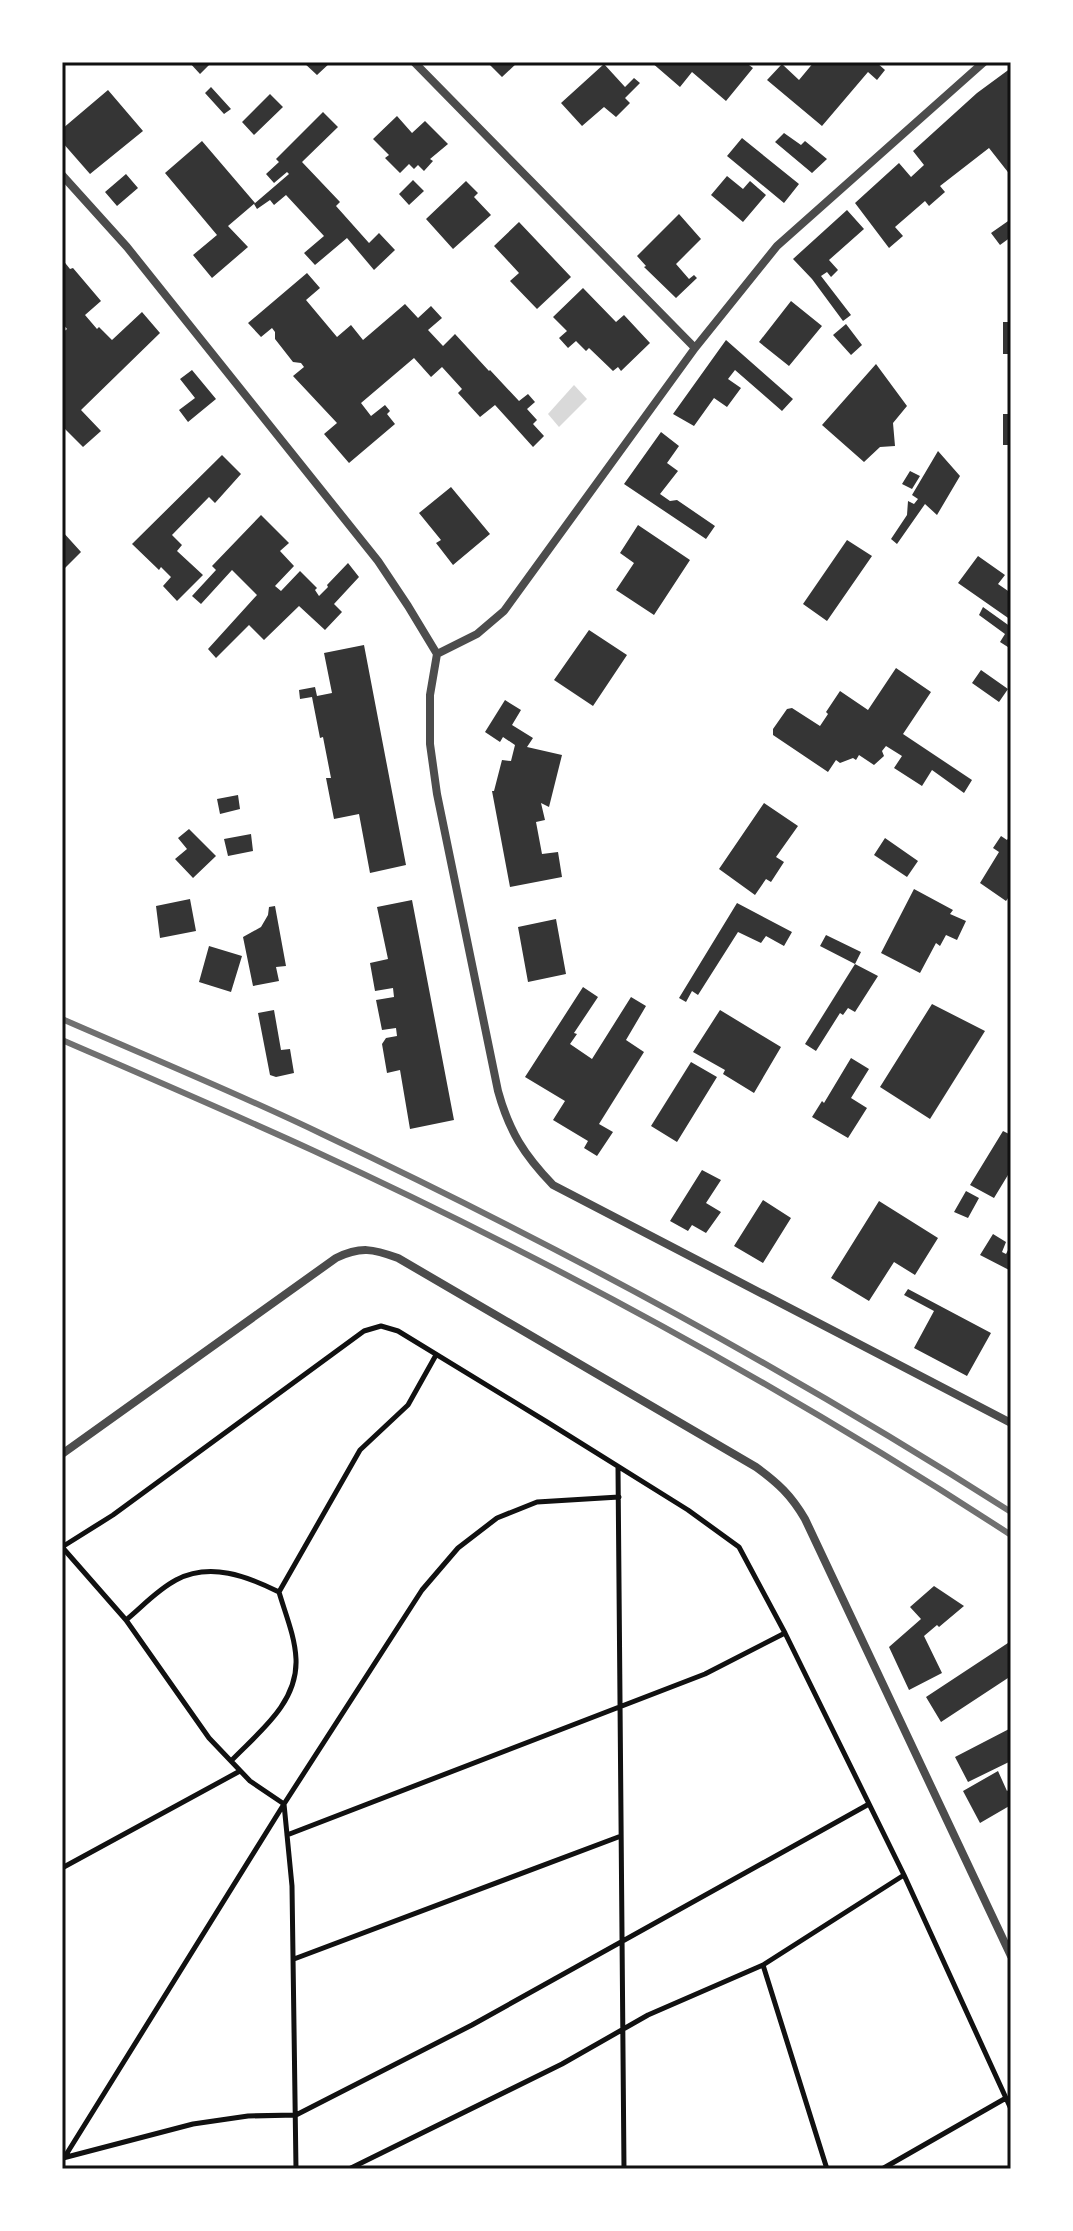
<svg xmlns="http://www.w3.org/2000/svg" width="1073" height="2231" font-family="'Noto Sans',sans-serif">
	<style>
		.water { fill: #d9d9d9 }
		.building { fill: #353535 }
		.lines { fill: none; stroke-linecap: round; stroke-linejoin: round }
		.path { stroke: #111; stroke-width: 5 }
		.minor { stroke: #4c4c4c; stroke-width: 8 }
		.rail { stroke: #707070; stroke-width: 6 }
		.neatline { fill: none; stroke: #111; stroke-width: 3 }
	</style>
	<rect width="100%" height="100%" fill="#fff"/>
	<path class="water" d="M574,385L587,399L559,427L548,414Z"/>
	<path class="building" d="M189,62H212L200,74Z
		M303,62H331L317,75Z
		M487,62H518L502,77Z
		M651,62H745L753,68L726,101L692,72L680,87Z
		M814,62H876L885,70L877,80L868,72L822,126L767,80L782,64L799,80Z
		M604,64L625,87L634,78L640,83L625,98L630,103L616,117L604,107L582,126L561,103Z
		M1011,68V176L989,148L940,186L945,192L929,206L925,201L895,227L903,236L889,248L855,203L899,163L911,177L924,165L913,151L977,93Z
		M211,87L231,109L224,114L205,93Z
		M108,90L143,131L90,174L62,142V129Z
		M270,94L283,107L254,135L242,122Z
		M323,112L338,127L302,162L340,202L336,206L369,243L379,233L395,250L374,270L347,238L315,265L304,253L324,236L286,195L274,205L270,200L257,209L254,204L289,174L287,172L274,183L266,174L279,162L276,159Z
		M397,116L412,133L425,121L448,144L430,159L433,161L424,171L418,165L414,169L409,164L400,173L385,158L389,155L373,139Z
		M784,133L801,145L805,141L827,159L812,173L775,142Z
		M742,138L799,184L784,203L727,156Z
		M202,141L255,203L228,226L248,247L212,278L193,255L217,235L165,173Z
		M126,174L138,188L117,206L105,192Z
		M727,176L743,189L750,181L766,195L743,222L711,195Z
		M413,180L424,191L409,205L399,194Z
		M466,181L478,193L474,197L491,215L453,249L426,219Z
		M847,210L864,229L829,260L838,270L831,277L827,272L821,276L851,315L843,321L812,279L793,259Z
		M679,214L701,239L676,264L689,279L694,275L697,278L676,298L644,267L646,266L637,256Z
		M1011,219V237L1000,245L991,233Z
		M519,222L571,277L537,309L510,281L519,273L494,246Z
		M62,259L70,269L73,268L101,301L85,315L97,329L99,327L112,340L142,312L160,333L81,410L101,431L83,447L62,426V333L67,329L62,323Z
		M307,273L320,288L306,300L337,337L351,325L363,340L405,304L418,318L431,306L442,318L428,330L443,346L455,334L489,371L490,370L519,401L528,394L535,402L527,409L537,420L533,424L544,436L533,447L495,405L480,417L458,393L462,389L442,367L431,377L414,358L361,403L371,416L385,405L390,411L387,414L395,424L349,463L324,434L337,423L293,376L304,367L301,363L293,362L275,339V332L272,328L261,337L248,323Z
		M583,288L616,322L624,315L650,343L621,371L618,367L613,371L589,348L586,351L576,341L568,348L559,338L567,331L553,317Z
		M791,301L822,326L789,366L759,342Z
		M1003,322H1011V354H1003Z
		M846,324L862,345L851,355L833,335Z
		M726,340L793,399L782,411L735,370L728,379L741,388L727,407L714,398L694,426L673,414Z
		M876,364L907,406L893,423L895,446L880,447L864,462L822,425Z
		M192,370L216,399L188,422L179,410L195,398L180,379Z
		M1003,414H1011V445H1003Z
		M661,432L679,446L667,463L678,471L660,494L670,501L677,500L715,526L706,539L624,484Z
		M938,451L960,476L937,515L925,504L897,544L891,539L907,515L908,501L914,504L918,499L912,495Z
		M222,455L241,474L215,503L209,497L172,535L182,545L177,551L203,575L177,601L163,586L171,577L161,567L159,570L132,544Z
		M910,471L920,476L912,489L902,484Z
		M451,487L490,534L453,565L436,543L441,540L419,513Z
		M261,515L289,543L280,551L294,566L275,586L281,591L300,571L317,588L315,590L319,596L328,587L327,585L348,563L359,577L334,604L342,612L325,630L299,606L264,640L249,625L216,658L208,649L257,595L232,570L201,604L192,596L216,570L212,566Z
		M638,525L690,560L654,615L616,590L634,563L620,553Z
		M62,531L81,552L62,571Z
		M847,540L872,556L827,621L803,604Z
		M978,556L1005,575L998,584L1011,593V620L958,583Z
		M983,607L1011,627V649L1000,642L1005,634L979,615Z
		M589,630L627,655L593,706L554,680Z
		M364,645L406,865L370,873L359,814L334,819L326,778H331L323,737L320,738L312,697L300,699L299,690L315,687L317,696L332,693L324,653Z
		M896,668L931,692L903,734L972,780L964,793L932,770L922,786L894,768L902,756L886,746L882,751L884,756L874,765L859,755L856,760L853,758L840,763L836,760L828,772L773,735V729L787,709L792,708L820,726L828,714L826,712L840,691L868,710Z
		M981,670L1008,689L999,702L972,683Z
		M505,700L521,710L512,725L533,738L527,747L562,755L549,807L541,803L545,820L536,822L542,854L558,852L562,877L510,887L492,791H494L502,760L511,761L515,745L503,737L500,742L485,732Z
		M238,795L240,809L220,814L217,799Z
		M764,803L798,826L776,857L784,862L771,882L766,879L755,895L719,869Z
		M189,829L216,856L193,878L175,859L187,849L178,838Z
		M251,834L253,851L228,856L224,839Z
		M1011,834V894L1006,901L980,883L999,852L993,848L1001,836L1007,840Z
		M885,838L918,861L907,877L874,855Z
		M914,889L953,910L950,914L966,921L957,940L946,935L940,946L936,943L920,973L881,953Z
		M190,899L196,931L160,938L156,906Z
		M412,900L454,1120L410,1129L400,1070L387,1073L382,1044L386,1038L397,1036L396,1028L382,1030L376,1000L394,997L393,988L375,991L370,963L388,959L377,907Z
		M737,903L792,932L784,946L766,936L761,943L738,932L698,995L692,991L686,1002L679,998Z
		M275,906L286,966L276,967L279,981L253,986L243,937L261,927L268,915L269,907Z
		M556,919L566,974L528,982L518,927Z
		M826,935L861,952L855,964L820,946Z
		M209,946L242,956L231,992L199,982Z
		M855,964L878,976L855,1012L848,1008L843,1015L840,1013L816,1051L805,1044Z
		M583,987L598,997L574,1033L577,1034L570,1044L592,1059L631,997L646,1006L626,1040L644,1052L599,1124L613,1132L597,1156L584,1148L588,1141L553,1120L565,1101L525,1077Z
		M932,1004L985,1031L930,1119L880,1087Z
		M274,1010L281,1050L290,1049L294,1073L276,1077L270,1075L258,1013Z
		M720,1010L781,1047L754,1093L723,1074L725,1070L693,1052Z
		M851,1058L869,1069L851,1098L867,1108L848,1138L812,1117L822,1101L824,1103Z
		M691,1062L717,1077L677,1142L651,1126Z
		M1003,1131L1011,1135V1170L994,1198L970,1185Z
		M702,1170L721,1180L706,1203L721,1212L706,1233L692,1225L688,1231L670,1221Z
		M966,1191L979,1198L968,1218L954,1212Z
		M763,1200L791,1218L763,1263L734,1246Z
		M879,1201L938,1238L915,1275L894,1262L869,1301L831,1278Z
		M993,1234L1006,1242L1002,1252L1006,1254L1011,1244V1271L980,1255Z
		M908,1289L991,1333L967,1376L914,1348L934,1311L904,1295Z
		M934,1586L964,1606L939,1627L937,1625L924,1636L942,1673L909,1690L889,1647L921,1619L910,1607Z
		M1011,1641V1676L941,1722L926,1697Z
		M1011,1728V1761L968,1782L955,1757Z
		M998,1771L1007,1791L1011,1788V1805L980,1823L963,1791Z"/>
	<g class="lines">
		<path class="path" d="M618,1467L624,2169
			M62,1547L113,1515L364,1331L381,1326L398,1331L547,1422L688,1510L739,1547L785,1633L904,1875L1011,2109
			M62,1547L126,1620L209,1738L250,1781L284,1804L292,1886L296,2169
			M279,1592L360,1450L408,1405L436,1355
			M126,1620C142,1607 157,1590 176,1580C210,1562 247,1576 279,1592C285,1613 295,1636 296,1659C298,1703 259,1732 231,1761
			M287,1835L705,1674L785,1633
			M62,1868L240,1771
			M294,1959L621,1836
			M63,2158L193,2124L248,2116L296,2115L472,2025L869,1804
			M64,2158L284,1804L422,1590L458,1548L497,1518L537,1502L619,1497
			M349,2169L562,2064L648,2015L763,1965
			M827,2169L763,1965L904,1875
			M882,2169L1006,2098"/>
		<path class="minor" d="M414,62L695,348
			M62,175L127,247L378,561L408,606L437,654L430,695V744L437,794L498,1091C509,1131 524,1155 553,1185L1011,1423
			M437,654L477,634L504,611L695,348L777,246L984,62
			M62,1454L336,1258C361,1246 373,1249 398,1258L756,1467C778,1483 791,1495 805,1519L1011,1956"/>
		<path class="rail" d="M62,1019C149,1057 237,1093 322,1134C559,1246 790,1371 1011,1512
			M62,1040C145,1076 229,1112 312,1150C551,1260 790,1391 1011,1535"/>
	</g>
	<rect width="1073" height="2231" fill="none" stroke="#ffffff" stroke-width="128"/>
	<rect x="64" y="64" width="945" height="2103" class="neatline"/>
</svg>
